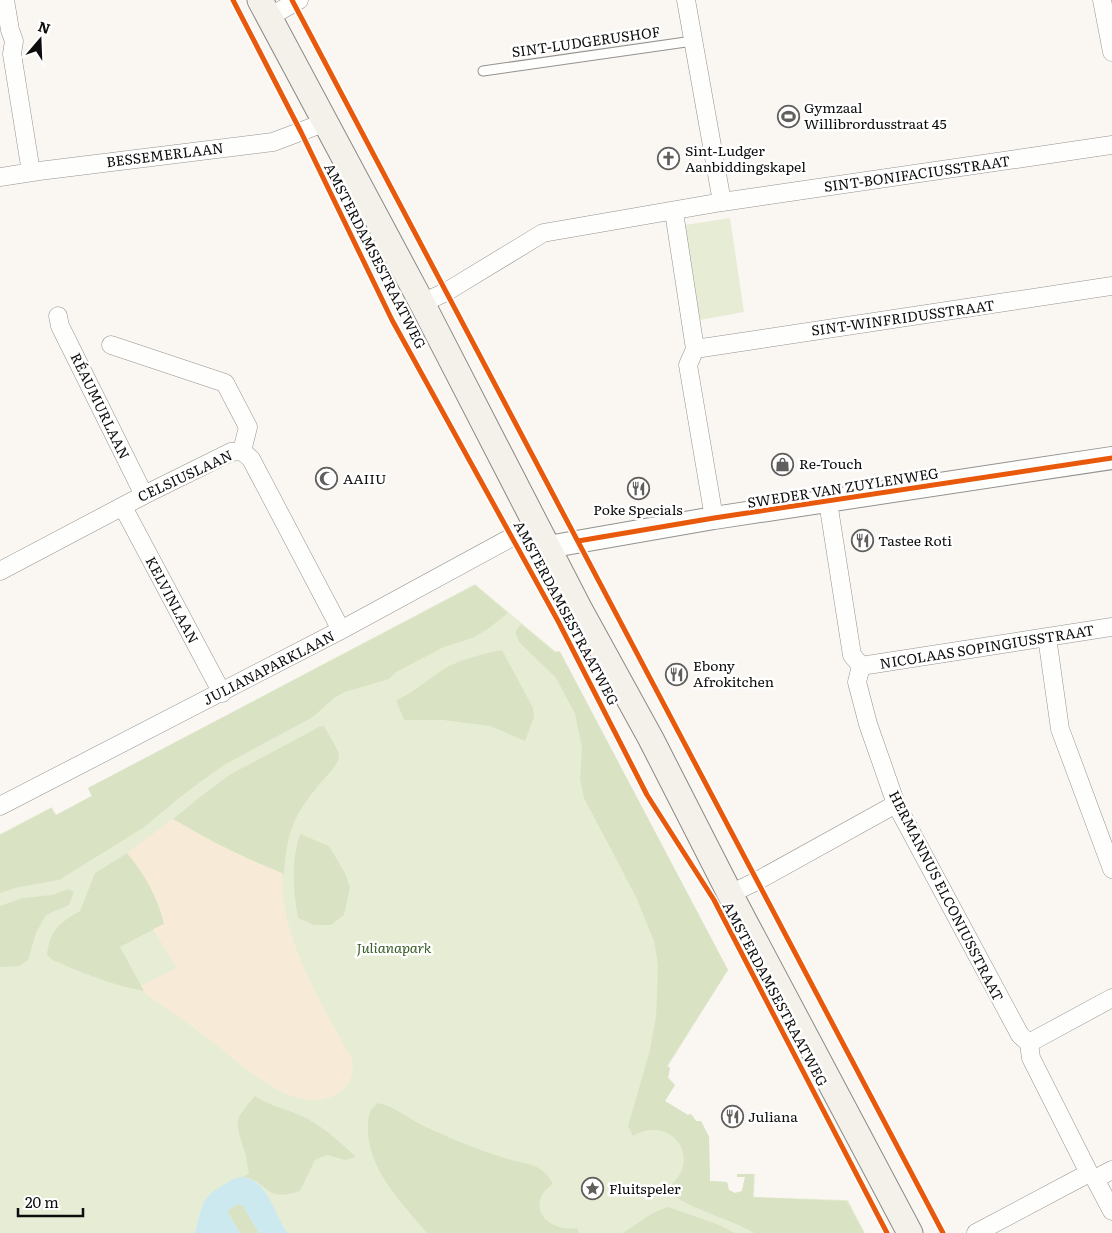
<svg xmlns="http://www.w3.org/2000/svg" width="1112" height="1233" font-family="Literata,serif">
	<style>
		.green { fill: #e7edd5 }
		.forest { fill: #d9e3c4 }
		.sand { fill: #f7ebd7 }
		.water { fill: #cde9f0 }
		.lines { fill: none; stroke-linecap: round; stroke-linejoin: round }
		.service-casing { stroke: #949290; stroke-width: 11 }
		.minor-casing { stroke: #949290; stroke-width: 19 }
		.tertiary-casing { stroke: #949290; stroke-width: 24 }
		.secondary-casing { stroke: #8a8987; stroke-width: 27 }
		.service { stroke: #fefefd; stroke-width: 9 }
		.minor { stroke: #fefefd; stroke-width: 18 }
		.tertiary { stroke: #fefefd; stroke-width: 22 }
		.secondary { stroke: #f3f1ea; stroke-width: 25 }
		.cycleway-casing { stroke: #fff; stroke-width: 8 }
		.cycleway { stroke: #e8590c; stroke-width: 5 }
		.labels { text-anchor: middle; stroke-width: 5; stroke-linejoin: round; paint-order: stroke }
		.street-label { font-size: 14px; fill: #0d0d0d; stroke: #fff }
		.poi-label { font-size: 14px; fill: #0d0d0d; stroke: #fff; text-anchor: start }
		.park-label { font-size: 14px; font-style: italic; fill: #395e25; stroke: #fff }
	</style>
	<rect width="100%" height="100%" fill="#faf7f2"/>
	<path class="green" d="M730,218L744,312L700,320L685,225Z
		M475,584L555,651H560L728,970L668,1066L670,1068L668,1077L675,1085L665,1101L688,1115L691,1114L696,1121H701L709,1137L710,1181L727,1182L729,1190L735,1193L742,1191L745,1177H737V1174H755L754,1197L848,1200L865,1233H0V834L52,807L56,815L91,796L88,788Z"/>
	<path class="forest" d="M475,585L508,613L488,629L472,638L444,647L396,672L389,679L345,692L334,698L313,717L224,765L184,794L143,828L59,880L15,888L0,893V835L51,808L56,815L92,796L88,788Z
		M521,624L555,652H560L728,970L667,1066L670,1068L668,1078L675,1085L665,1101L688,1115L691,1114L696,1121H701L709,1137L710,1181L727,1182L729,1190L735,1193L742,1191L745,1177H737V1174H754L753,1197L847,1201L864,1233H754C726,1217 692,1210 666,1191C671,1183 679,1179 682,1169C689,1149 674,1129 652,1130C645,1130 639,1133 633,1136L628,1126L650,1050L656,1016L658,965L654,941L636,897L584,798L580,779L582,748L575,714L556,678L519,642L515,632Z
		M502,650L533,708L534,717L525,741L490,726L443,720H404L396,700C416,692 431,676 449,666C466,658 483,654 502,650Z
		M324,726L338,751L339,759C334,770 322,780 315,790C291,819 287,837 284,874L249,860L213,842L173,819L205,793L231,774L319,727Z
		M300,834L329,846L345,873L350,887L344,915L331,925H314L298,918C293,890 291,861 300,834Z
		M127,853C144,873 158,898 164,924L120,947L144,991C112,985 81,973 51,959L47,955C50,930 59,923 80,911L95,873Z
		M69,889L74,892L69,905L46,915L36,933L28,960L19,966L0,967V906L22,898L52,895Z
		M255,1096C270,1106 286,1109 302,1116C323,1126 339,1141 356,1157L345,1160L327,1155L315,1160L300,1191C262,1204 269,1179 241,1177L249,1174C247,1166 247,1157 244,1150C235,1120 233,1121 255,1096Z
		M378,1103C396,1107 409,1119 426,1127C454,1140 483,1152 512,1160C532,1165 543,1165 553,1184C524,1204 546,1233 577,1228L579,1233H427C401,1202 365,1167 368,1123C368,1115 371,1107 378,1103Z
		M238,1204L243,1206L259,1233H240L228,1213L230,1209Z
		M668,1207L717,1224L735,1233H623C638,1224 650,1212 668,1207Z"/>
	<path class="sand" d="M173,819C208,840 244,858 282,873C279,935 321,1004 351,1057C355,1069 352,1082 341,1091C298,1123 241,1063 209,1039C188,1023 167,1009 146,994L141,986L177,968L153,929L164,924C159,898 144,873 127,853Z"/>
	<path class="water" d="M241,1177C269,1179 273,1215 288,1233H259L243,1206L238,1204L230,1209L228,1213L240,1233H195L200,1213L204,1202L211,1193L231,1180Z"/>
	<g class="lines">
		<defs>
			<path id="service" d="M483,71L693,41"/>
			<path id="minor" d="M5,0L10,30L14,41L12,54L31,172
				M1102,0L1112,52
				M269,17L299,0
				M0,177L39,171L273,142L326,122
				M722,202L1112,145
				M674,212L695,349L688,365L714,518
				M422,303L446,292L543,233L722,202L686,0
				M58,316L60,326L144,495
				M111,345L225,383L248,427L242,451
				M695,349L1112,286
				M828,502L852,655L861,666L857,682L868,724L896,804L1020,1035L1029,1043L1031,1058L1089,1173L1095,1179L1112,1211
				M123,507L222,693
				M0,571L144,495L231,452L242,451L251,459L341,630
				M1047,637L1060,729L1112,869
				M861,666L1112,627
				M0,806L341,630L536,524
				M730,894L757,881L896,804
				M1029,1043L1112,998
				M1095,1179L1112,1170
				M976,1233L1089,1173"/>
			<path id="tertiary" d="M548,547L714,518L1112,458"/>
			<path id="secondary" d="M260,0L422,303L579,608L651,739L730,894L910,1233"/>
		</defs>
		<use href="#service" class="service-casing"/>
		<use href="#minor" class="minor-casing"/>
		<use href="#tertiary" class="tertiary-casing"/>
		<use href="#secondary" class="secondary-casing"/>
		<use href="#service" class="service"/>
		<use href="#minor" class="minor"/>
		<use href="#tertiary" class="tertiary"/>
		<use href="#secondary" class="secondary"/>
		<defs>
			<path id="cycleway" d="M233,0L301,132L392,320L558,621L647,795L714,900L887,1233
				M292,0L943,1233
				M578,541L714,518L1112,458"/>
		</defs>
		<use href="#cycleway" class="cycleway-casing"/>
		<use href="#cycleway" class="cycleway"/>
	</g>
	<defs>
		<symbol id="stadium-ring" viewBox="-11 -11 22 22"><circle r="9.5" fill="#fff" stroke="#605f5d" stroke-width="1.5"/><path d="M0-5a6.5 5 0 1 0 0 10a6.5 5 0 1 0 0-10ZM-3.5-1.8h7v3.6h-7Z" fill="#605f5d"/></symbol>
		<symbol id="church-ring" viewBox="-11 -11 22 22"><circle r="9.5" fill="#fff" stroke="#605f5d" stroke-width="1.5"/><path d="M-1.2-6h2.4v3.5h3.3v2.4h-3.3V6h-2.4V-.1h-3.3v-2.4h3.3Z" fill="#605f5d"/></symbol>
		<symbol id="shop-ring" viewBox="-11 -11 22 22"><circle r="9.5" fill="#fff" stroke="#605f5d" stroke-width="1.5"/><path d="M-5-2.5h2.3a2.7 3.5 0 0 1 5.4 0H5L5.5 6h-11ZM-1.5-2.5h3a1.5 2.3 0 0 0-3 0Z" fill="#605f5d"/></symbol>
		<symbol id="mosque-ring" viewBox="-11 -11 22 22"><circle r="9.5" fill="#fff" stroke="#605f5d" stroke-width="1.5"/><path d="M3.5-4.9A6 6 0 1 0 3.5 4.9A5 5 0 1 1 3.5-4.9Z" fill="#605f5d"/></symbol>
		<symbol id="restaurant-ring" viewBox="-11 -11 22 22"><circle r="9.5" fill="#fff" stroke="#605f5d" stroke-width="1.5"/><path d="M-5-6h1v4h1v-4h1v4h1v-4h1v5L-1.5 .5V6h-2V.5L-5-1ZM5-6V6H3V1.5H1.5Q1.5-4 5-6Z" fill="#605f5d"/></symbol>
		<symbol id="sight-ring" viewBox="-11 -11 22 22"><circle r="9.5" fill="#fff" stroke="#605f5d" stroke-width="1.5"/><path d="M0-6L1.8-2.2L6-1.7L2.9 1.2L3.7 5.4L0 3.3L-3.7 5.4L-2.9 1.2L-6-1.7L-1.8-2.2Z" fill="#605f5d"/></symbol>
	</defs>
	<g fill-rule="evenodd">
		<use href="#stadium-ring" x="776" y="104" width="25" height="25"/>
		<use href="#church-ring" x="656" y="146" width="25" height="25"/>
		<use href="#shop-ring" x="770" y="452" width="25" height="25"/>
		<use href="#mosque-ring" x="314" y="466" width="25" height="25"/>
		<use href="#restaurant-ring" x="626" y="476" width="25" height="25"/>
		<use href="#restaurant-ring" x="850" y="528" width="25" height="25"/>
		<use href="#restaurant-ring" x="664" y="662" width="25" height="25"/>
		<use href="#restaurant-ring" x="720" y="1104" width="25" height="25"/>
		<use href="#sight-ring" x="580" y="1176" width="25" height="25"/>
	</g>
	<g class="labels">
		<g class="street-label">
			<text transform="translate(586 42) rotate(-8)" y="5">SINT-LUDGERUSHOF</text>
			<text transform="translate(165 155) rotate(-7)" y="5">BESSEMERLAAN</text>
			<text transform="translate(917 174) rotate(-8)" y="5">SINT-BONIFACIUSSTRAAT</text>
			<text transform="translate(375 256) rotate(63)" y="5">AMSTERDAMSESTRAATWEG</text>
			<text transform="translate(903 318) rotate(-8)" y="5">SINT-WINFRIDUSSTRAAT</text>
			<text transform="translate(100 406) rotate(64)" y="5">RÉAUMURLAAN</text>
			<text transform="translate(185 476) rotate(-25)" y="5">CELSIUSLAAN</text>
			<text transform="translate(843 488) rotate(-9)" y="5">SWEDER VAN ZUYLENWEG</text>
			<text transform="translate(172 600) rotate(62)" y="5">KELVINLAAN</text>
			<text transform="translate(566 613) rotate(62)" y="5">AMSTERDAMSESTRAATWEG</text>
			<text transform="translate(987 647) rotate(-9)" y="5">NICOLAAS SOPINGIUSSTRAAT</text>
			<text transform="translate(269 668) rotate(-27)" y="5">JULIANAPARKLAAN</text>
			<text transform="translate(946 896) rotate(63)" y="5">HERMANNUS ELCONIUSSTRAAT</text>
			<text transform="translate(775 994) rotate(62)" y="5">AMSTERDAMSESTRAATWEG</text>
		</g>
		<g class="poi-label">
			<text x="804" y="113">Gymzaal<tspan x="804" dy="16">Willibrordusstraat 45</tspan></text>
			<text x="685" y="156">Sint-Ludger<tspan x="685" dy="16">Aanbiddingskapel</tspan></text>
			<text x="799" y="469">Re-Touch</text>
			<text x="343" y="484">AAIIU</text>
			<text x="638" y="515" text-anchor="middle">Poke Specials</text>
			<text x="878" y="546">Tastee Roti</text>
			<text x="693" y="671">Ebony<tspan x="693" dy="16">Afrokitchen</tspan></text>
			<text x="748" y="1122">Juliana</text>
			<text x="609" y="1194">Fluitspeler</text>
		</g>
		<g class="park-label">
			<text x="394" y="953">Julianapark</text>
		</g>
	</g>
	<g transform="translate(40 40) rotate(19)" stroke="#ffffff" stroke-width="4" paint-order="stroke">
	<path d="M0-4L9 19L0 12L-9 19Z" fill="#0d0d0d"/>
	<text y="-8" font-size="14" font-weight="bold" text-anchor="middle" fill="#0d0d0d">N</text>
	</g>
	<path d="M18 1208v8h65v-8" fill="none" stroke="#0d0d0d" stroke-width="2.5"/>
	<text x="25" y="1208" font-size="15" fill="#0d0d0d" stroke="#ffffff" stroke-width="4" paint-order="stroke">20 m</text>
</svg>
